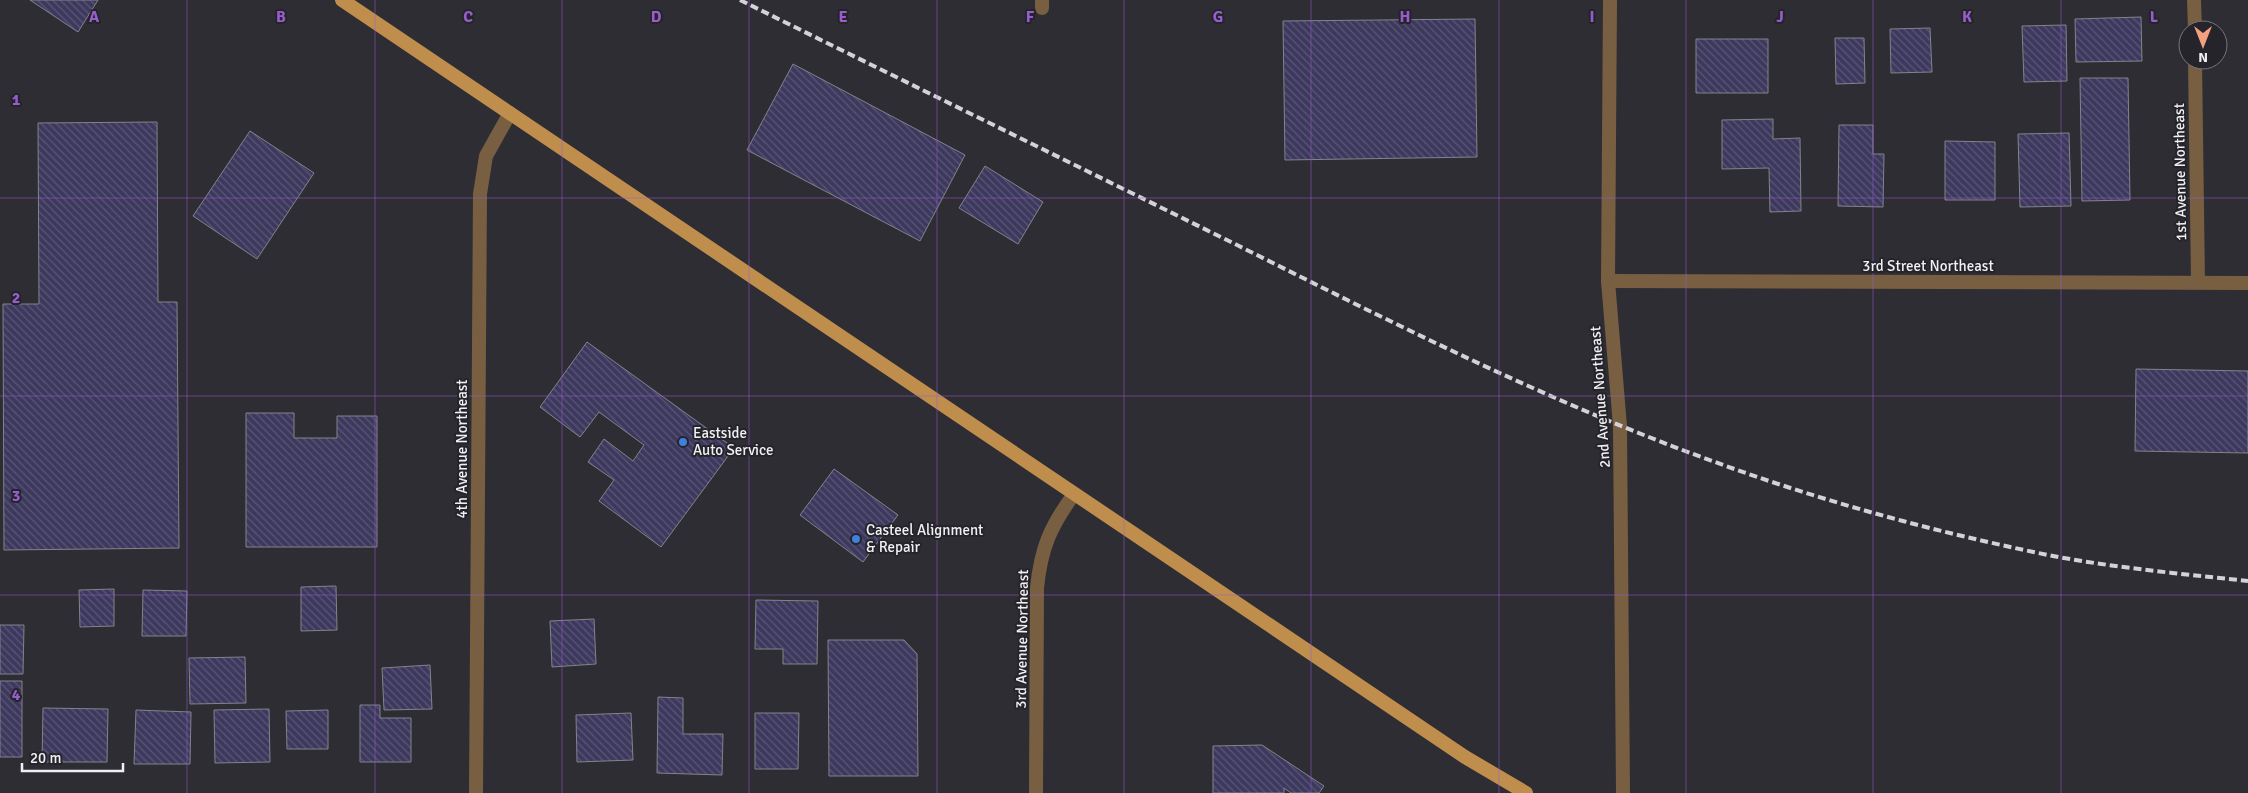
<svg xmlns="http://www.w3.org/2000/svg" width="2248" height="793" font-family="Signika,sans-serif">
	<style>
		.building { fill: url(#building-back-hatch); stroke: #83838b }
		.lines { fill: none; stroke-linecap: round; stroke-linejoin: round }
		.minor { stroke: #785f41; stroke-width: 14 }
		.tertiary { stroke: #785f41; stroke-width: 14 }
		.primary { stroke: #c08e4c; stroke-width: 14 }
		.rail { stroke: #d2d2d7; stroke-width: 4; stroke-dasharray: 8 4; stroke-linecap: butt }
		.grid { fill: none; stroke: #985dcc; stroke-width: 1; stroke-opacity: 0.55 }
		.shop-dot { fill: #3f7fe0; stroke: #24242a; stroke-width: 2 }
		.labels { text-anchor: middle; stroke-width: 4; stroke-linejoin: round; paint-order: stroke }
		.street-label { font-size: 15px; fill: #f0f0f4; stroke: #24242a }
		.poi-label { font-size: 15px; fill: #f0f0f4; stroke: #24242a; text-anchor: start }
		.grid-label { font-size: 16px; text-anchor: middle; font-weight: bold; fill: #985dcc; stroke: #24242a; stroke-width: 4; stroke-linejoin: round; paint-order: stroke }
	</style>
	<defs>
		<pattern id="building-back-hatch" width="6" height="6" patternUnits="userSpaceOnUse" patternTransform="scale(1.25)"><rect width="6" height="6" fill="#3d395e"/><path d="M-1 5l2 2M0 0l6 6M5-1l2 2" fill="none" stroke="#595676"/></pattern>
	</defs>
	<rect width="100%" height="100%" fill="#2e2d34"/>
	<path class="building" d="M30,0H98L78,32Z
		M2141,17L2142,61L2076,62L2075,19Z
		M1475,19L1477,157L1285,160L1283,21Z
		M2066,25L2067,81L2024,82L2022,26Z
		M1930,28L1932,72L1891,73L1890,29Z
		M1835,38H1864L1865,83L1836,84Z
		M1696,39H1768V93H1696Z
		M793,64L965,155L920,241L747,150Z
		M2080,78H2128L2130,200L2082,201Z
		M1773,119V139L1800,138L1801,211L1770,212L1769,168L1722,169V120Z
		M157,122L158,302H177L179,548L4,550L3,304H39L38,123Z
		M1839,125H1873V154H1884L1883,207L1838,206Z
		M250,131L314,173L257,259L193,216Z
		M2069,133L2071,206L2020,207L2018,134Z
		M1945,141L1995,142V200H1945Z
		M985,166L1043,202L1018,244L959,208Z
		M587,342L734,448L661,547L599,501L614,480L588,462L604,439L633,461L644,445L599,412L580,437L540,407Z
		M2136,369L2248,371V453L2135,451Z
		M246,413H294V438H337V416H377V547H246Z
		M834,469L898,515L863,562L800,515Z
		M336,586L337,630L301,631V587Z
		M114,589V626L80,627L79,590Z
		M143,590L187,591L186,636H142Z
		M756,600L818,601L817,664H783V649H755Z
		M594,619L596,664L552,667L550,621Z
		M0,625H24L23,674H0Z
		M828,640H904L917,654L918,776H829Z
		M245,657L246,703L190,704L189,658Z
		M430,665L432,709L384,710L382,668Z
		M0,681H22V757H0Z
		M658,697L683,698V734H723L722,775L657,773Z
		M360,705H380V718H411V762H360Z
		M43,708L108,709L107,762H42Z
		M269,709L270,762L215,763L214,710Z
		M136,710L191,712L190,764H134Z
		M328,710V749H287L286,711Z
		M631,713L633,760L577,762L576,715Z
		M755,713H799L798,769H755Z
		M1262,745L1324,786L1319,793H1291L1284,788V793H1213V746Z"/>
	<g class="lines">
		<path class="minor" d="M1042,0V8
			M2194,0L2195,30
			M2195,60L2198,283
			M1608,281L2248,283
			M476,793L480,194L486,156L510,113
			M1036,793L1037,588C1041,548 1050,527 1074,494"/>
		<path class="tertiary" d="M1610,0L1608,281L1620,426L1623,793"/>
		<path class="primary" d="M342,0L1465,757L1526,793"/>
		<path class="rail" d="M740,0C906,82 1073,164 1239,246C1395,324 1551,403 1715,462C1824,502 1939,533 2053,556C2117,568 2183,574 2248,581"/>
	</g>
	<path class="grid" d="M187,0V793M375,0V793M562,0V793M749,0V793M937,0V793M1124,0V793M1311,0V793M1499,0V793M1686,0V793M1873,0V793M2061,0V793M0,198H2248M0,396H2248M0,595H2248"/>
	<g class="shop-dot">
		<circle cx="683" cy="442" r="5"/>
		<circle cx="856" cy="539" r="5"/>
	</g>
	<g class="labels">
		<g class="street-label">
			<text transform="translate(2180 172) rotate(-91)" y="5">1st Avenue Northeast</text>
			<text x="1928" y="271">3rd Street Northeast</text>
			<text transform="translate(1600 397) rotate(-94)" y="5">2nd Avenue Northeast</text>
			<text transform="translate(462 449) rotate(-90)" y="5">4th Avenue Northeast</text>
			<text transform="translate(1022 639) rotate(-89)" y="5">3rd Avenue Northeast</text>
		</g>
		<g class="poi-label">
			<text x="693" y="438">Eastside<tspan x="693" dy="17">Auto Service</tspan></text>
			<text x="866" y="535">Casteel Alignment<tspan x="866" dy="17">&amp; Repair</tspan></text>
		</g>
	</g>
	<g class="grid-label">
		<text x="94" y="22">A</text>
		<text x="281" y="22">B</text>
		<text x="468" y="22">C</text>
		<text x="656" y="22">D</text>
		<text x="843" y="22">E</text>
		<text x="1030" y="22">F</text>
		<text x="1218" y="22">G</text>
		<text x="1405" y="22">H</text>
		<text x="1592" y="22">I</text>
		<text x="1780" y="22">J</text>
		<text x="1967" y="22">K</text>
		<text x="2154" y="22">L</text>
		<text x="16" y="105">1</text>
		<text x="16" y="303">2</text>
		<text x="16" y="501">3</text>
		<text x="16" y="700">4</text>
	</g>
	<g transform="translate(2203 45) rotate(180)"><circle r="24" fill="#24242a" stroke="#76767b"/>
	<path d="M0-4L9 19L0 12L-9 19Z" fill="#f2a07f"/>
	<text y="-8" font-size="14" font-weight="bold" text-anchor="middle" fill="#f0f0f4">N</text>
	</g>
	<path d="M22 763v8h101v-8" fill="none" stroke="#f0f0f4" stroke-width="2.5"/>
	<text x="30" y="763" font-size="15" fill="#f0f0f4" stroke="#24242a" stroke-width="4" paint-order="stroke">20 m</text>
</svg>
